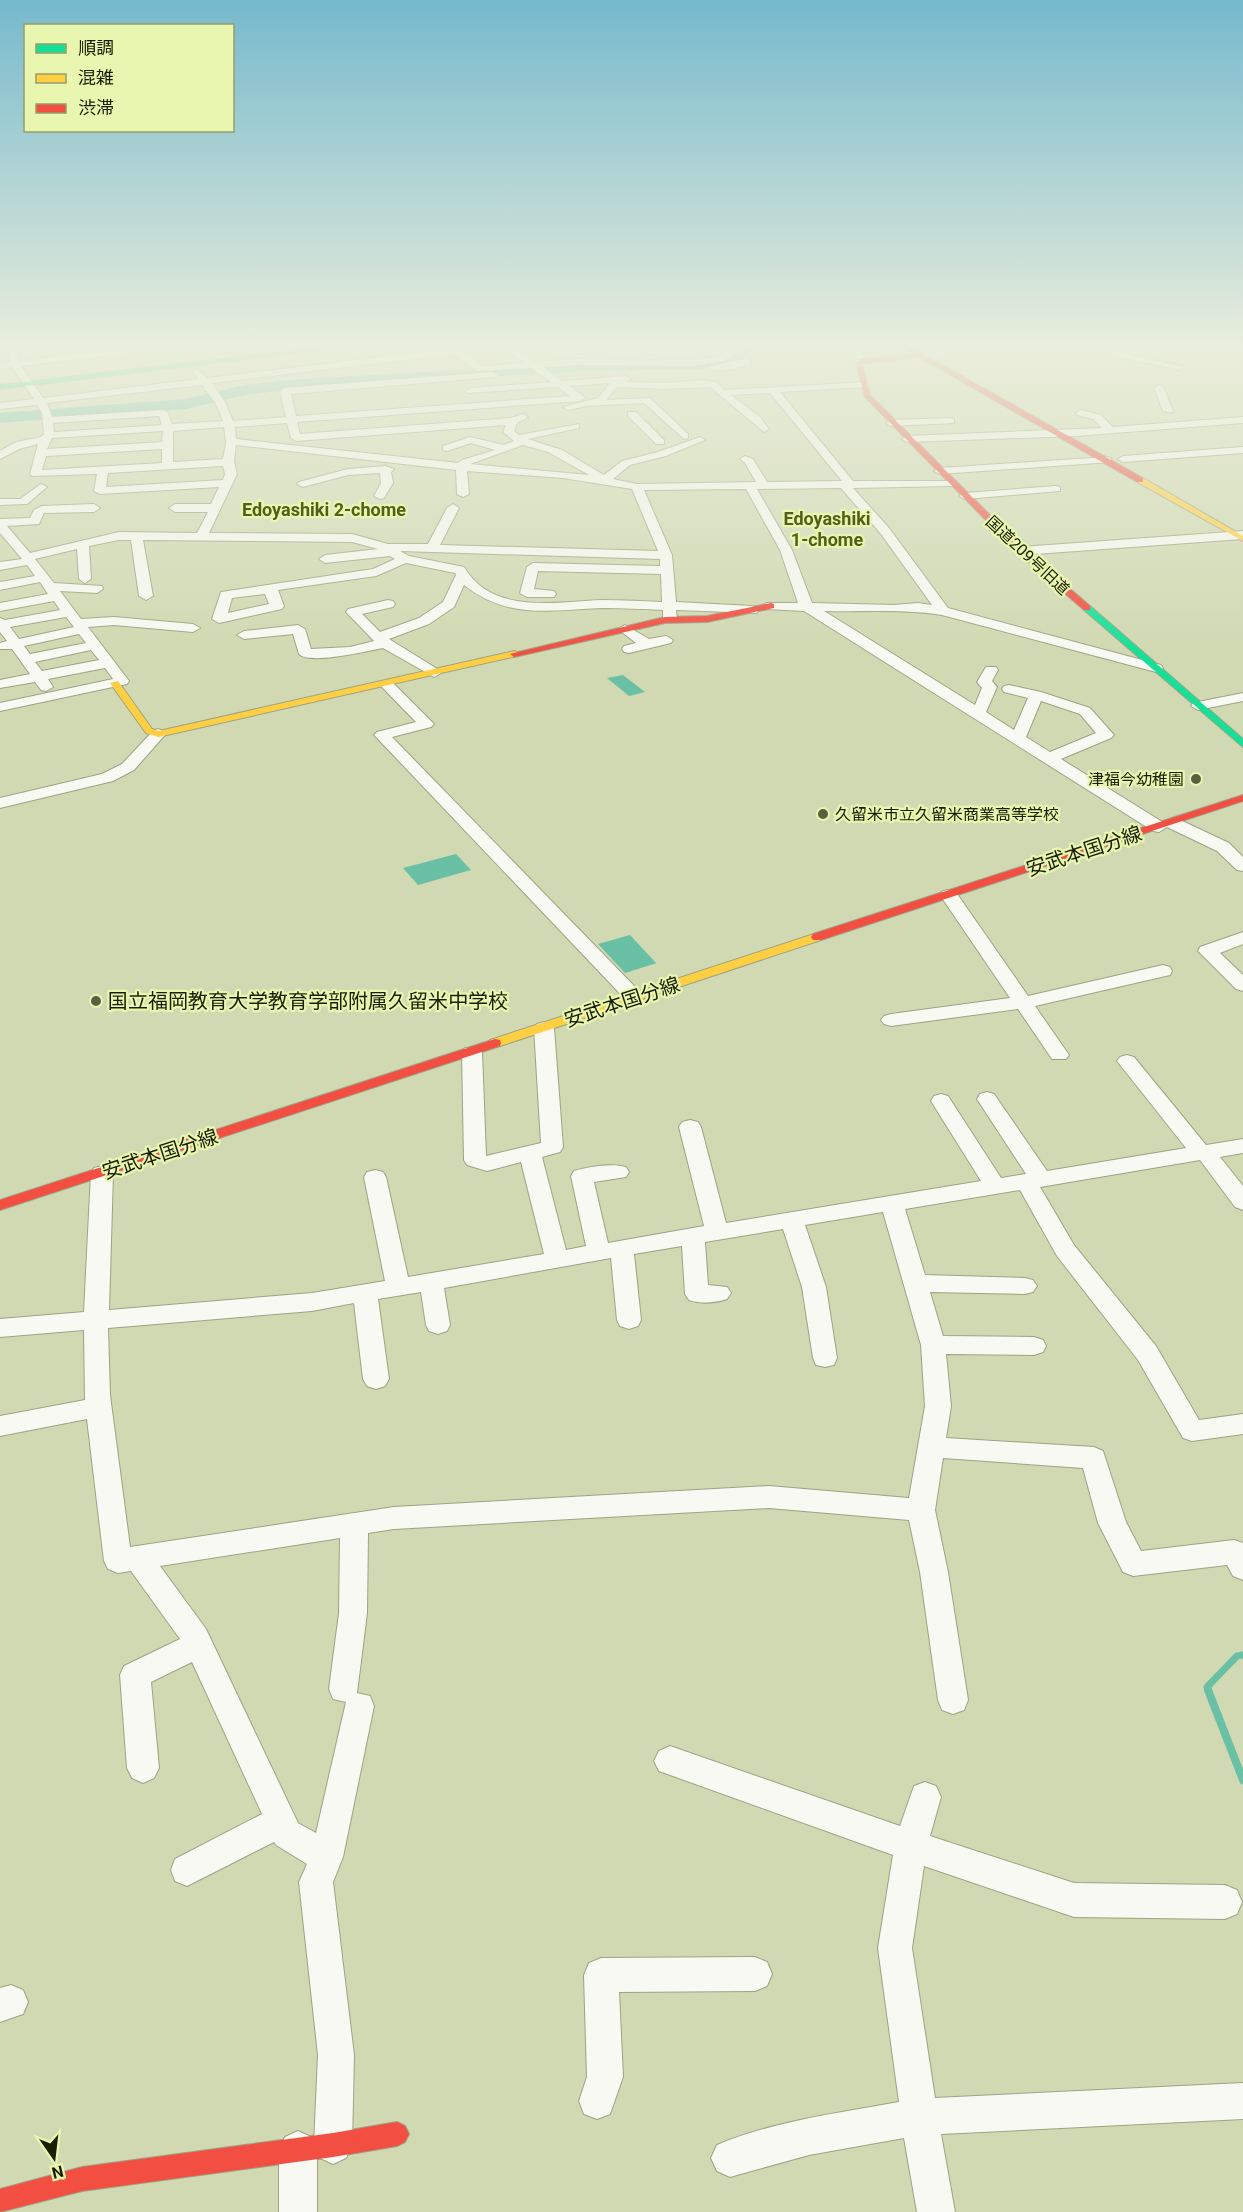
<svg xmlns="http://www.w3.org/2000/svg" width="1243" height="2212" font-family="Roboto,'Noto Sans JP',sans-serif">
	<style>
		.water { fill: #69c0a5 }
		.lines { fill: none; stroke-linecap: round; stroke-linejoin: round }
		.stream-far2 { stroke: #69c0a5; stroke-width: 2 }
		.stream-far1 { stroke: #69c0a5; stroke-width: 7 }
		.stream { stroke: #69c0a5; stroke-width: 8 }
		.river { fill: #69c0a5; fill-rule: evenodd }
		.street-casing { stroke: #9da384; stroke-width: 2 }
		.fast-casing { stroke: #9da384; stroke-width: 2 }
		.slow-casing { stroke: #9da384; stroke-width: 2 }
		.jam-casing { stroke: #9da384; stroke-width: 2 }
		.street { fill: #f8f9f3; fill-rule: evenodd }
		.fast { fill: #16e098; fill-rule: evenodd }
		.slow { fill: #ffcf43; fill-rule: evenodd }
		.jam { fill: #f24e42; fill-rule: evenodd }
		.poi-dot { fill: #595f40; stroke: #e8f6af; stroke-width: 2 }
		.labels { text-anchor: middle; stroke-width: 4.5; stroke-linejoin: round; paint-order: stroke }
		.far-street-label { font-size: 16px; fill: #191d03; stroke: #e8f6af }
		.far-poi-label { font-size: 16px; fill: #191d03; stroke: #e8f6af; text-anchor: end }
		.far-neighbourhood-label { font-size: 18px; font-weight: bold; fill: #545e19; stroke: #e8f6af }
		.street-label { font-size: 20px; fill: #191d03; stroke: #e8f6af }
		.poi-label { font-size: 20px; fill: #191d03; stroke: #e8f6af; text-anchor: start }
	</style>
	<rect width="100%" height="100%" fill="#d1d9b2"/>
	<path class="water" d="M623,675L645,692L629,696L607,678Z
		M456,854L471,870L418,885L403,868Z
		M630,935L656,963H657L625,973L598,944Z"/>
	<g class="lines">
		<path class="stream-far2" d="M1047,343L1243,348"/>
		<path class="stream-far1" d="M1209,1691L1207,1687L1237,1656L1243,1655"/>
		<path class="stream" d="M1208,1690L1243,1780"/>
		<path class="river" d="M753,343H777L775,346L750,352L736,364L699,369L581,371L287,390L245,395L185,409L0,423V413L185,399L245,385L287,380L581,363L699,361L727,357L740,346Z"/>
		<defs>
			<path id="street" d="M6,343H16L19,361L170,343H197L192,346L21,366L43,398L198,379L192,372L197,369L207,378L456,348L482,366L524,363L498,343H508L535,362L578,359L693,360L718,357L740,343H751L724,361L693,366L578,365L543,367L562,381L626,376L631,379L627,382L664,383L703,380L716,382L724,390L868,382V386L865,387L780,392L853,481H956V485L952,486L853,488L889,528L948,608L1161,665L1163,668L1156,672L942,615C904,609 863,612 824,611L975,705L982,688L977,682L986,667H996L998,670L992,681L997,687L986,712L1014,730L1028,698L1004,692L1002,689L1004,686L1009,685L1041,692L1090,708L1114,735L1111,738L1061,759L1164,823L1172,818L1178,819L1229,843L1243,857V871L1237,870L1217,851L1167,827L1159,832L1153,831L804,611L766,609L764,606L766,603H798L780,550L746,489L644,490L672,555L676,602L752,606L759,610L757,613L676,610L677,619L670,623L663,619V610C643,609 622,608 602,608C551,610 508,620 464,585L454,607L429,624L389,639L439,670L441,673L434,677L383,648C367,651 310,665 299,654L293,634L244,639L237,635L244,631L298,625L305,629L311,649L350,647L374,641L346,612L348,609L388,600L393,601L395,604L393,607L362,614L380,632L419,618L443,602L456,575L455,573L406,563L376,576L278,590L284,606L282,609L219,623L212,619L221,592L373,569L395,559L390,556L325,563L319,559L325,555L378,549L352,542L143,540L153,596L146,600L139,596L131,540H119L89,546L91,579L85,583L79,579L77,549L35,559L54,583L102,586L103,589L97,593L60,591L81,619L114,617L193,624L200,628L193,632L114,625L88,627L129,681L127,684L0,711V703L113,679L105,668L48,679L53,687L46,691L41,690L35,682L0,688V680L30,674L12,649H0V643L7,641L0,632V618L5,620L60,610L54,601L0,611V603L48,594L40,582L0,590V582L35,576L27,565L0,570V562L22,559L0,533V519L30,518L34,510L42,506L94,504L100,508L94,512L44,513L39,524L7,526L30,553L119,532L197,533L208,512H175L169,508L175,504H211L219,487L100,494L94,491L97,474L32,476L30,474L38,444L19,449L0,459V451L16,442L41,437L44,434L42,413L37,405L0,409V403L34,399L12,367L0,369V363L10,362ZM454,354L477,371L531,368L551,382L471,388L466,391L468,393L558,387L570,396L296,416L291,394L496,377L498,375L493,372L285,388L280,391L286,417L233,421L226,404L212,383ZM610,383L598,398L563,407L568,410L586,406L644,403L684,439L688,438V434L650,398L606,400L617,387L664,389L710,387L764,432L769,429L760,417L731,395L770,393L842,481L767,482L753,459L745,456L740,459L745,463L756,482L637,484L613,479L630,465L666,456L705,440L700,437L658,452L622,461L604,475L562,450L528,439L579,428V424L519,435L514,431L517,423L528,417L523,414L511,418L300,434L297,422L580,401L585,398L570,386ZM202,385L216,404L223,421L172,424L168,413L163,410L52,417L47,403ZM159,416L162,425L54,432L53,423ZM287,423L291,438L296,441L506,425L503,432L514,441L504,445L470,437L443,446V450L447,451L471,443L495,450L462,460L458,463L236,439L235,427ZM224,427L226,443L223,459L173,462V431ZM163,431L162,442L47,449L52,438ZM236,445L456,470L457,494L463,497L469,494L467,471L563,478L632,489L658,551L440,545L459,508L453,504L447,508L428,544H388L352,534L209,533L237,474L234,461ZM523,445L548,452L589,475L470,464ZM162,449V463L42,470L46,456ZM223,466L225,474L223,480L106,487L108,473ZM841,488L881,534L932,605L918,603L894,605L812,603L792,550L757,489ZM400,551L660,559V566L533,563L527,567L520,593L527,597H554L556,594L554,591L534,589L538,571L661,574L662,602C642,601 622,600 602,600C556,602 492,615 464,567L409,556ZM265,594L269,604L228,613L232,598ZM66,617L74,627L19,639L10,627ZM79,634L86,643L30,654L24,646ZM91,650L99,660L42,671L35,662ZM1041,701L1080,714L1096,733L1050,752L1026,737Z
				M614,343L659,348L664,351L659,354L614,349L571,354L566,351L571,348Z
				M850,343H859L866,361L864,363H858Z
				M1094,343H1105L1121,352L1184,367L1179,370L1115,356Z
				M959,346L964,349L962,351L921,358L916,355Z
				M748,358L751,359V363C740,368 719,374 708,367Z
				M1159,385L1164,388L1173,411L1172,413L1163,411L1154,388Z
				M1081,410L1101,415L1113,427L1243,417V423L1076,436L907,442L902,439L907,436L1102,428L1093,419L1077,415L1076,413Z
				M628,412H636L664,440V444H656L628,416Z
				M950,418L954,419V423L891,426L886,423L891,420Z
				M1243,447V453L1123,462L1118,459L1123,456Z
				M1107,457L1111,458V462L940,474L934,471L940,468Z
				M385,466L394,469L391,472L393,483L384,498L380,499L374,496L381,483L380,473L348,475L303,487L297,484L299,482L348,469Z
				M41,484L47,487L27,504L0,505V499H20Z
				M1056,486L1060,487V491L965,499L959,496L965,493Z
				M1243,531V539L1021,555L1015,551L1021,547Z
				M625,625L649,639L666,636L673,640L671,643L629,653L624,652L622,649L624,646L636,643L618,629Z
				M386,680L391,681L434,724L431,727L392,737L641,993L644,997L641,1001H627L377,738L374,735L377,732L416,722L379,684Z
				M1243,693V701L1198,710L1191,706L1193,703Z
				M158,729L163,731L166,734L163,737L134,770L113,781L0,808V798L102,774L122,764L153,731Z
				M949,890L955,891L1028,996L1163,965L1170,967L1172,971L1170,975L1035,1006L1069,1055L1066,1059H1052L1018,1009L891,1026L884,1024L881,1020L884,1016L891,1014L1010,998L940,895L943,891Z
				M1243,932V944L1220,953L1243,975V991L1236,989L1198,951L1200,947Z
				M544,1022L551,1024L554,1028L563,1147L560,1152L542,1157L566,1250L586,1246L571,1176L574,1171C589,1167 611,1163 626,1167L629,1172L626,1177L594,1182L608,1243L704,1226L679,1127L682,1122L690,1120L698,1122L701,1127L726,1223L981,1181L931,1101L934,1096L941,1094L948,1096L1001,1178L1026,1174L977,1099L980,1094L987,1092L994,1094L1047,1171L1186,1148L1117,1061L1120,1057L1127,1055L1134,1057L1206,1145L1243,1139V1153L1220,1157L1243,1186V1210L1235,1207L1200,1160L1040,1187L1074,1245L1156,1346L1199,1420L1243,1414V1434L1192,1441L1183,1438L1138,1360L1057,1256L1020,1190L905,1209L925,1275L1025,1278L1033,1280L1037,1286L1033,1292L1025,1294L930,1292L943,1336L1034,1337L1043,1340L1046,1346L1043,1352L1034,1355L946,1354L951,1406L946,1438L1094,1447L1103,1451L1126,1522L1141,1551L1234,1540L1243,1543V1580L1233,1576L1227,1565L1133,1576L1123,1572L1098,1523L1083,1468L943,1458L935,1510L948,1572L968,1700L964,1710L953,1714L942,1710L938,1700L920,1572L909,1520L769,1508L394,1529L368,1533L367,1613L357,1693L370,1696L374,1706L343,1857L333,1882L354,2055L352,2145L346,2158L333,2164L320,2158L317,2150V2212H279V2150L285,2137L298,2131L311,2137L314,2145L318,2055L299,1882L307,1864L276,1845L274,1842L187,1886L175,1881L171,1870L175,1859L262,1814L192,1662L151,1682L159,1768L154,1778L143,1783L132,1778L127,1768L120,1675L124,1666L180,1639L131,1571L118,1573L108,1569L104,1561L87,1419L0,1436V1416L85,1400L84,1330L0,1337V1319L84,1312L91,1173L94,1168L102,1166L110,1168L113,1173L109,1310L312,1293L385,1281L364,1177L367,1172L375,1170L383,1172L386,1177L408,1277L544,1254L521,1162L487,1171L467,1165L464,1160L462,1052L465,1048H479L482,1052L486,1156L541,1143L534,1028L537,1024ZM883,1212L921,1345L925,1406L909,1498L769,1486L394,1507L130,1547L110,1395L108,1328L312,1311L354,1303L363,1379L367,1386L376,1389L385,1386L389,1379L378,1299L421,1292L426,1325L429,1331L438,1334L447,1331L450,1325L444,1288L611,1258L617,1320L620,1326L629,1329L638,1326L641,1320L634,1254L682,1246L685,1294L689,1300C701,1304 715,1303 727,1299L731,1293L727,1287L708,1285L705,1242L783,1229L802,1287L813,1358L816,1365L825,1367L834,1365L837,1358L826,1287L805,1225ZM340,1538L339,1613L329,1689L333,1699L346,1702L316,1833L298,1823L206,1629L160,1566Z
				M670,1746L900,1826L914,1786L925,1782L936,1786L941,1797L930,1836L1074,1883L1225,1885L1237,1890L1242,1902L1237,1914L1225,1919L1074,1917L924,1866L912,1948L935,2098L1243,2083V2119L941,2134L955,2212H917L904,2138L809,2155L730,2177L717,2171L711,2158L717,2145C774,2121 838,2113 899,2102L878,1948L893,1855L659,1771L654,1761L659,1751Z
				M755,1957L767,1962L772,1974L767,1986L755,1991L619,1992L623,2077L610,2114L597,2119L584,2114L579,2101L587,2077L584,1975L589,1963L601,1958Z
				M11,1985L23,1990L28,2002L23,2014L0,2022V1988Z"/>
			<path id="fast" d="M359,343H376L0,389V385Z
				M1084,606H1090L1243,739V747L1084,610Z"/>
			<path id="slow" d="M1137,478H1143L1243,536V541L1137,482Z
				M514,651L517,652V656L158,737L146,733L110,683L118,681L152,729L159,731Z
				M817,933L823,937L821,940L500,1046L495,1047L489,1043L490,1040Z"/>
			<path id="jam" d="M896,343H903L923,354L1143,478V482H1137L919,357L862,364L870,395L1024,549L1090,606V610H1084L1018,553L865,397L856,364L861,359L914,354Z
				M771,603L774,604V608L707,622L665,623L514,657L510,654L665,617L707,616Z
				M1243,795V801L821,940H813L811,937L813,934Z
				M495,1039L500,1040L501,1043L500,1046L0,1210V1200Z
				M397,2122L405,2126L409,2134L405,2142L397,2146L333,2157L82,2191L0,2212V2189L82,2167L333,2133Z"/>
		</defs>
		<use href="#street" class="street-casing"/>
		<use href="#fast" class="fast-casing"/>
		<use href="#slow" class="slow-casing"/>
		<use href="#jam" class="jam-casing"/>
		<use href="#street" class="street"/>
		<use href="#fast" class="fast"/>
		<use href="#slow" class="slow"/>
		<use href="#jam" class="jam"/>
	</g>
	<linearGradient id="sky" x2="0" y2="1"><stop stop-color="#75b9cd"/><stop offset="0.53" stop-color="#eaeedc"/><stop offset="1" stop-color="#eaeedc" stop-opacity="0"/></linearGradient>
	<rect width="1243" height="653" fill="url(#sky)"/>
	<g class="poi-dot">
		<circle cx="1196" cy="779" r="6"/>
		<circle cx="823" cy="814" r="6"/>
		<circle cx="96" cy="1001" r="6"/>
	</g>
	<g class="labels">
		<g class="far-street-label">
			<text transform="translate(1028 555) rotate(43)" y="6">国道209号旧道</text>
		</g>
		<g class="far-poi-label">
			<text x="1184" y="785">津福今幼稚園</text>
			<text x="835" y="820" text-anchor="start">久留米市立久留米商業高等学校</text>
		</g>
		<g class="far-neighbourhood-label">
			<text x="324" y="516">Edoyashiki 2-chome</text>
			<text x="827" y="525">Edoyashiki<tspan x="827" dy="21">1-chome</tspan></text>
		</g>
		<g class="street-label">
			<text transform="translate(1084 851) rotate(-18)" y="7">安武本国分線</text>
			<text transform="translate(622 1002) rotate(-18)" y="7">安武本国分線</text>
			<text transform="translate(160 1154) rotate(-18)" y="7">安武本国分線</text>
		</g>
		<g class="poi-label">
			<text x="108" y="1008">国立福岡教育大学教育学部附属久留米中学校</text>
		</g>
	</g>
	<rect x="24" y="24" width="210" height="108" fill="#e8f6af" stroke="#959f6a" stroke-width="1.5"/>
	<rect x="36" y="44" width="30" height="9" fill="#16e098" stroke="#959f6a" stroke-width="1.5"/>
	<text x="78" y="54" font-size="18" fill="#191d03">順調</text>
	<rect x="36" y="74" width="30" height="9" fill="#ffcf43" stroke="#959f6a" stroke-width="1.5"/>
	<text x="78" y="84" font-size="18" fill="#191d03">混雑</text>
	<rect x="36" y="104" width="30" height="9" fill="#f24e42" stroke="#959f6a" stroke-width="1.5"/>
	<text x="78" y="114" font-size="18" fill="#191d03">渋滞</text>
	<g transform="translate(54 2158) rotate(166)" stroke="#e8f6af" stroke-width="4.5" paint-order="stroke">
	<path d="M0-4.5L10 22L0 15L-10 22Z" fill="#191d03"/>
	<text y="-9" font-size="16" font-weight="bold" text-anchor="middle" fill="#191d03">N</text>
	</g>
</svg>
